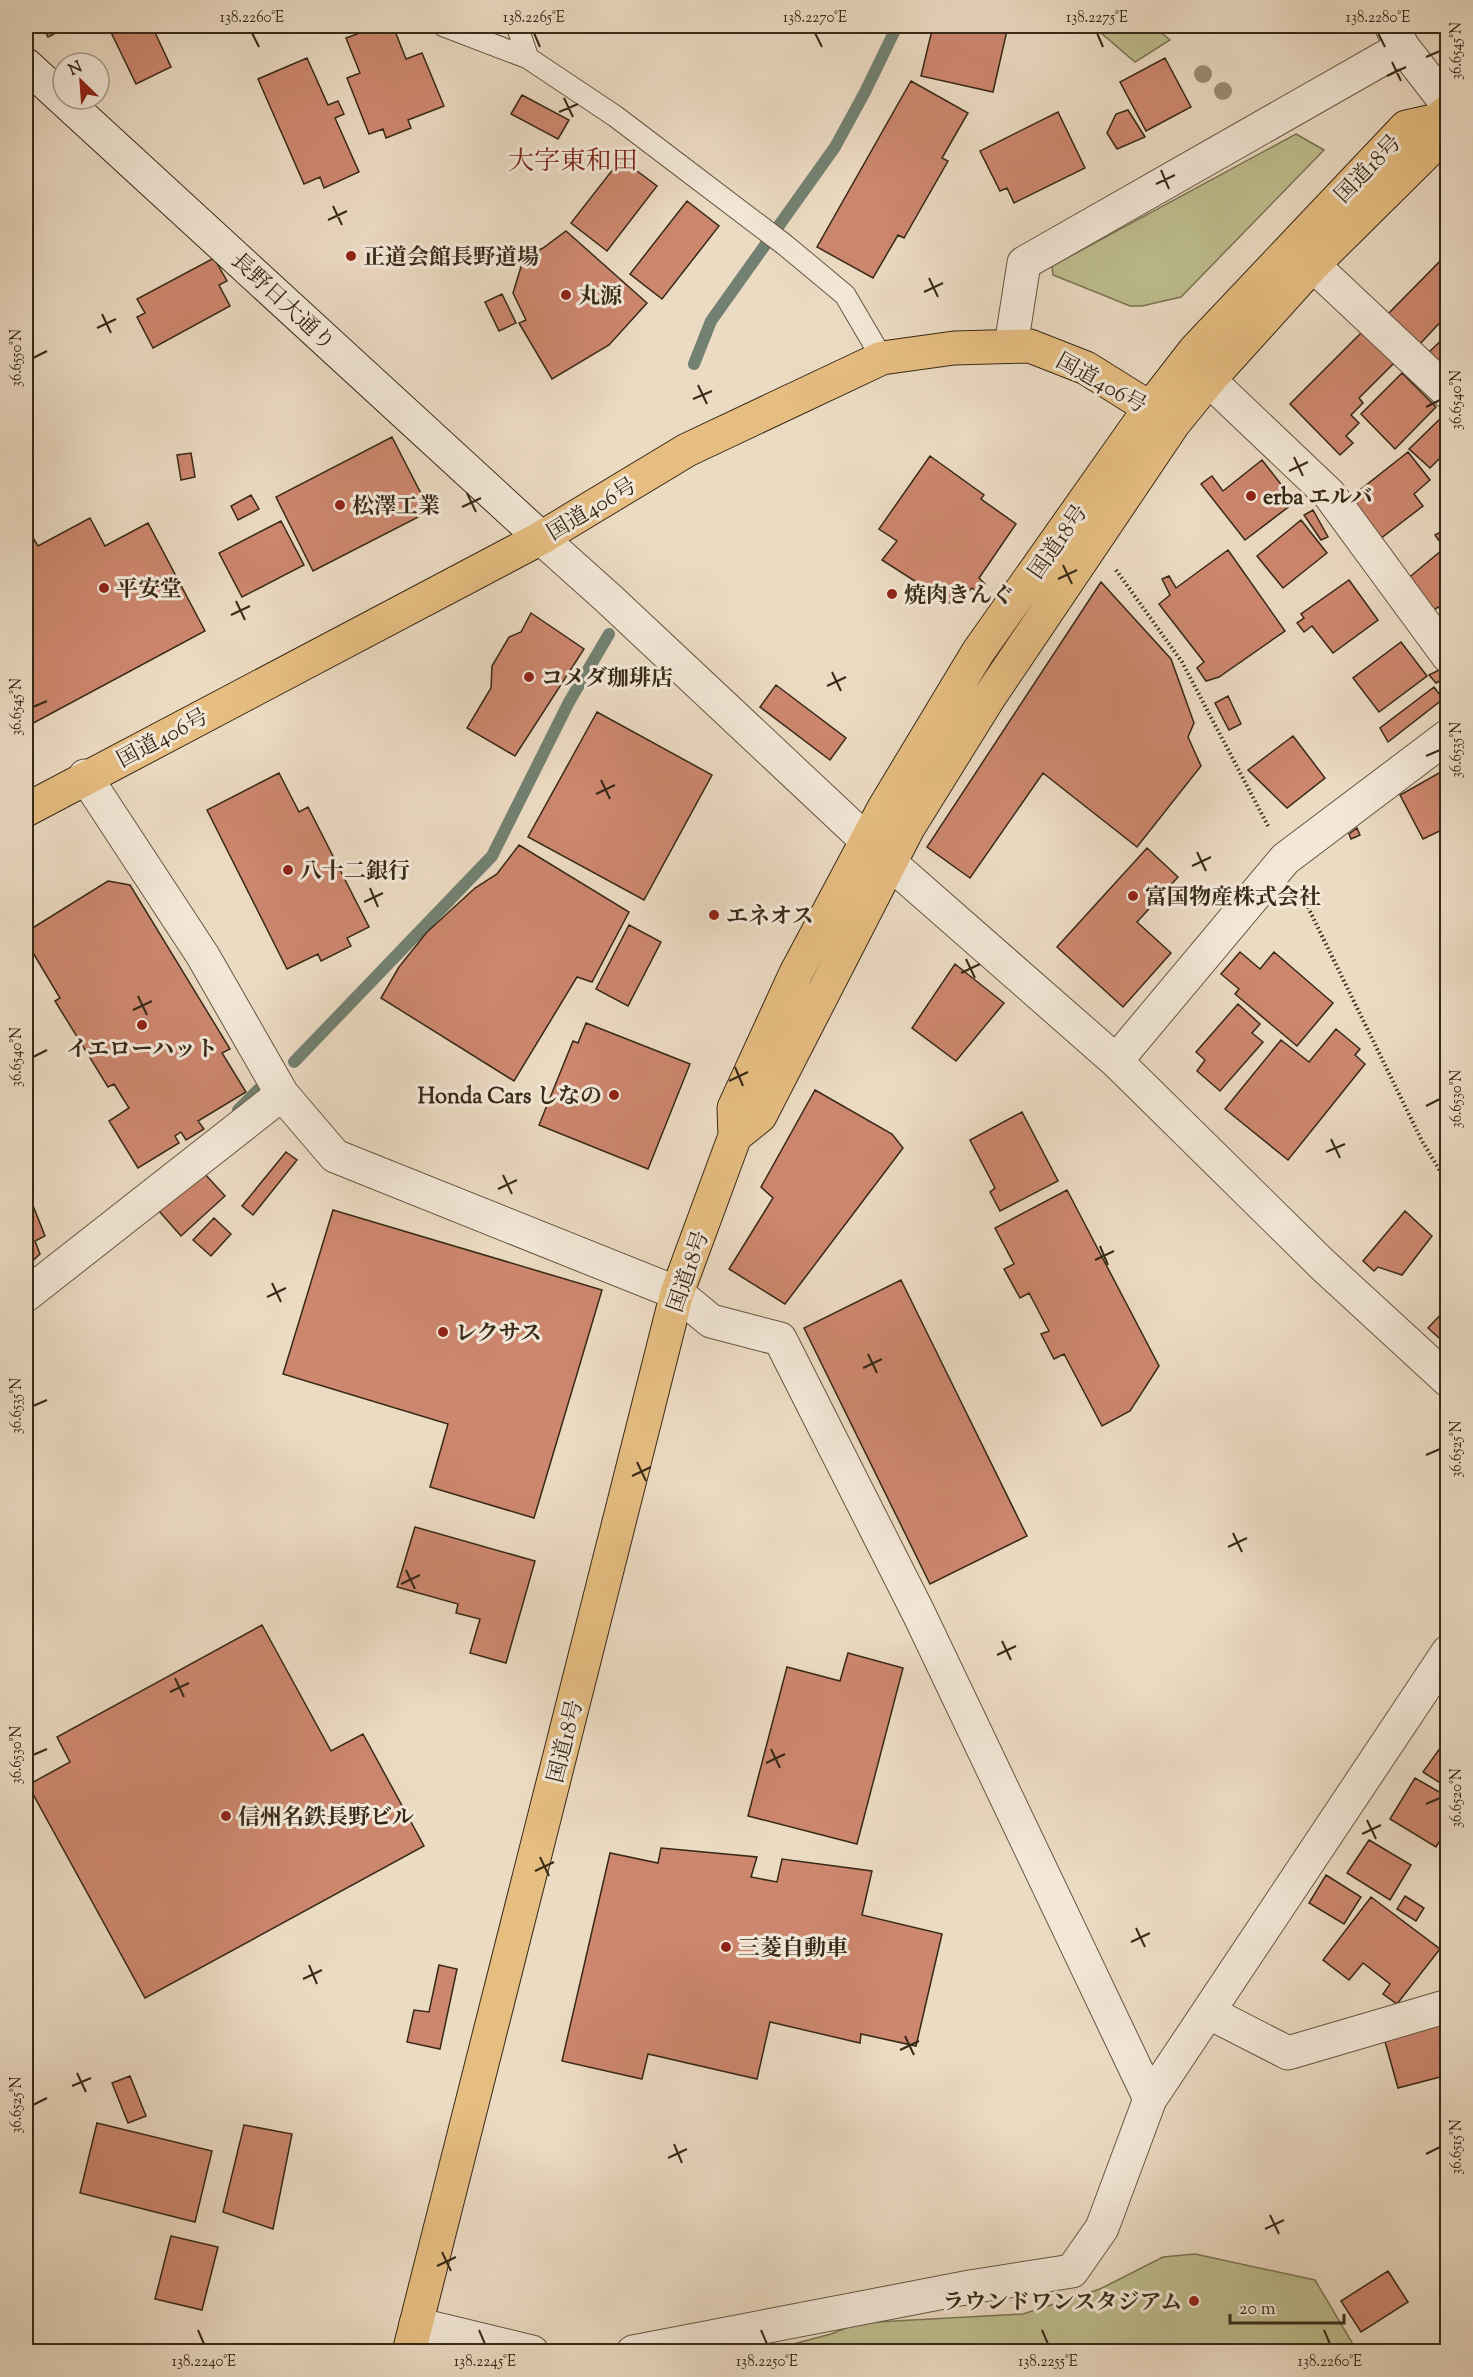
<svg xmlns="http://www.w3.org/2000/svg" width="1473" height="2377" font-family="'Sorts Mill Goudy','Noto Serif JP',serif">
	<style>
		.green { fill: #bebe8f; stroke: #7a7453; stroke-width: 1.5 }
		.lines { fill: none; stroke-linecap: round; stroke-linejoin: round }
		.stream { stroke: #728172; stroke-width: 12 }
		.building { fill: #cd876f; stroke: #372917; stroke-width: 1.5 }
		.lane-casing { stroke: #645642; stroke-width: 23 }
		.street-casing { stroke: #645642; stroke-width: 35 }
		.secondary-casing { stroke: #372917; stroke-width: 35 }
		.highway-casing { stroke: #372917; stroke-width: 35 }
		.path { stroke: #372917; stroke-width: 4; stroke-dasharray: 1.5 3; stroke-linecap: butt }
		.lane { stroke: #f3e8d8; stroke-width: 21 }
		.street { stroke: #f3e8d8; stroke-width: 33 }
		.secondary { stroke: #f3e8d8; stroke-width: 33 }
		.highway { stroke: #e6be82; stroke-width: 33 }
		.tree { fill: #9b8d75 }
		.ticks { fill: none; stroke: #372917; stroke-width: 2 }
		.poi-dot { fill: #8f2418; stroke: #f3e8d8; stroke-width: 2 }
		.labels { text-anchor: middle; stroke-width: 6; stroke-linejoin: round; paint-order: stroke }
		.street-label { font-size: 22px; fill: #372917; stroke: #f3e8d8 }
		.poi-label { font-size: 22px; font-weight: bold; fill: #372917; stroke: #f3e8d8; text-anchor: start }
		.quarter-label { font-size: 26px; fill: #7a1f14; stroke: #f3e8d8 }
		.neatline { fill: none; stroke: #372917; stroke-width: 2 }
		.ticks-label { font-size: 15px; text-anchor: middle; fill: #372917 }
	</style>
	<rect width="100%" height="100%" fill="#ecdbc3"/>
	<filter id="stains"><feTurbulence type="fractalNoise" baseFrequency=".00333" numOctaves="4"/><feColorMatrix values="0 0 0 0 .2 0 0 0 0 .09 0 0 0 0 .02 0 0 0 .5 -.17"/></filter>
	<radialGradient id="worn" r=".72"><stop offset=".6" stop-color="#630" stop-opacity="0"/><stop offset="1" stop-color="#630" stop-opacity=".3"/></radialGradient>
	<path class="green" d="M1093,26H1153L1170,40L1135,62Z
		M1296,134L1324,150L1181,297L1142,306H1130L1053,275L1052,266Z
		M1195,2254L1315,2280L1357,2351L763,2352L831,2334L858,2323L1023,2314L1100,2289L1163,2257Z"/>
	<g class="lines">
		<path class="stream" d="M694,364L711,321L835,147L865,92L897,26
			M294,1062L492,856L569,702L609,634
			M238,1110L263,1085"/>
	</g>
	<path class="building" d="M42,26H69L48,37Z
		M108,26H152L171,67L136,84Z
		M379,26H393L406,59L422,53L444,106L408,120L411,128L386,138L383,129L369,134L347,78L360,73L346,38Z
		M933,26H1008L993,92L921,76Z
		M307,58L328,105L338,101L344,114L335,118L359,172L324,188L320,177L304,184L258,79Z
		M1165,58L1191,107L1146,131L1120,82Z
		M911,81L968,113L942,158L948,161L904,238L898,235L873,278L817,247Z
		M522,95L569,120L558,139L511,114Z
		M1128,110L1145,137L1117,149L1107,133L1116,114Z
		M1058,112L1085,168L1014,203L1007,188L1000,191L980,151Z
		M621,159L657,186L607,251L571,223Z
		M687,201L719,226L662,299L630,274Z
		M566,231L647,303L609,345L552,379L519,323L526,320L513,293L524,257L543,248Z
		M1448,253V314L1419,345L1387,315Z
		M214,258L227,281L219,285L230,306L153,348L137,317L145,313L137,299Z
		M502,294L516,323L499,331L485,302Z
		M1365,329L1396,361L1359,398L1363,403L1351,415L1359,423L1346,436L1353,443L1340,455L1290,404Z
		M1448,334V378L1429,352Z
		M1402,373L1436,407L1395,449L1361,414Z
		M1443,416L1448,421V450L1430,468L1409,449Z
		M392,437L430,511L313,571L276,497Z
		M1408,452L1430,480L1414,494L1423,506L1380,539L1350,502L1362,493L1360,490Z
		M191,453L195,477L181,480L177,455Z
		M930,456L984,495L981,499L1016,524L979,578L985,584L978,593L972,588L961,599L949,603L882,560L897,541L879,529Z
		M1262,460L1295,502L1245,540L1201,484L1212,476L1223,491Z
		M251,495L259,509L238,520L231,506Z
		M1313,510L1328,537L1321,540L1304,515Z
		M90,518L105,546L148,523L205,631L26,727V542L33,538L38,546Z
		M1301,520L1327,553L1283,588L1257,556Z
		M281,521L304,565L242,597L219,553Z
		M1444,530L1448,532V537L1440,542L1435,535Z
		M1448,545V617L1438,607L1433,611L1406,580Z
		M1228,550L1285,631L1219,677L1206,681L1197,668L1204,662L1159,604L1170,595L1162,579L1169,576L1176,588Z
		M1349,580L1378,620L1333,653L1312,626L1304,632L1297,623L1304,618L1301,614Z
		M1101,582L1171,659L1194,723L1188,737L1201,766L1137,847L1043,773L970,878L927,847Z
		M531,613L584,649L515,756L467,728L491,688L492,666L509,637L521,632Z
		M1401,642L1427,676L1379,712L1353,678Z
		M1441,669L1445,678L1436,683L1429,675Z
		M776,685L846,738L830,760L760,707Z
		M1434,687L1443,699L1388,742L1380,728Z
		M1228,696L1241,724L1229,730L1215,703Z
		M597,712L712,775L644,900L528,837Z
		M1293,736L1325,778L1287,808L1248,770Z
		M1448,768V827L1423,839L1400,795Z
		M279,773L299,812L308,807L369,927L347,938L351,946L321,961L318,954L287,969L207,810Z
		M1357,828L1360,835L1351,839L1349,834Z
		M519,845L629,912L592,982L577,977L514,1081L381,998L399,967L427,932L475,888L497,874Z
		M1147,848L1178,877L1137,922L1171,953L1123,1007L1057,947Z
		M108,881L130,885L230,1049L222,1053L246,1092L198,1121L204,1129L186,1140L181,1132L175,1136L179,1143L138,1168L109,1121L129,1108L114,1084L108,1087L55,1001L60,998L26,941V932Z
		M629,925L661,942L628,1006L596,989Z
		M1240,952L1260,969L1274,952L1333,1003L1297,1046L1235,994L1239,989L1221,974Z
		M955,964L1004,1003L956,1061L912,1028Z
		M1238,1004L1260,1024L1252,1033L1263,1042L1220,1091L1197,1071L1205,1060L1196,1052Z
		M586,1023L690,1064L648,1169L539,1125L573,1041L578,1043Z
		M1336,1029L1360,1049L1355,1055L1365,1064L1288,1160L1225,1109L1281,1040L1309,1062Z
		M815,1090L892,1134L903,1148L785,1304L729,1269L773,1198L761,1187Z
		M1022,1112L1058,1181L1000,1211L990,1192L995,1188L970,1140Z
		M286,1152L297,1160L253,1215L242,1206Z
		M203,1172L225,1196L181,1236L159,1211Z
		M1067,1190L1159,1366L1130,1411L1102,1426L1064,1354L1054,1359L1041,1334L1049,1331L1029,1293L1020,1298L1004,1269L1014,1264L995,1228Z
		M32,1203L45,1236L35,1241L40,1254L26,1267V1206Z
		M333,1210L602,1290L534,1518L430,1487L448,1424L283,1374Z
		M1405,1211L1432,1236L1402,1275L1378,1267L1374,1271L1363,1261Z
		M214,1218L231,1234L211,1256L193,1240Z
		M901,1280L1027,1536L930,1584L804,1328Z
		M1448,1307V1346L1428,1328Z
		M415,1527L535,1561L506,1663L470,1653L480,1619L456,1613L458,1604L397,1587Z
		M262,1625L331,1751L363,1734L424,1846L145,1998L28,1785L70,1762L57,1737Z
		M848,1653L903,1668L857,1844L748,1816L787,1667L840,1681Z
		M1448,1737V1788L1423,1772Z
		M1415,1778L1448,1797V1828L1436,1847L1390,1819Z
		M1369,1840L1411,1865L1390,1900L1347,1873Z
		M661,1848L757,1857L751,1877L777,1882L782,1859L872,1871L862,1915L942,1934L916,2046L861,2034L860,2043L770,2022L757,2079L648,2054L642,2079L562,2061L610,1853L658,1863Z
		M1326,1875L1361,1897L1344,1924L1309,1903Z
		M1405,1896L1424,1908L1416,1921L1397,1909Z
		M1371,1897L1440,1949L1397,2004L1383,1994L1390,1984L1363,1963L1349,1980L1323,1960Z
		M439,1965L457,1969L440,2049L407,2042L414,2010L429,2012Z
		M1441,2023L1448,2049V2075L1398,2088L1384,2038Z
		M130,2076L146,2116L128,2123L112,2083Z
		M97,2123L212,2151L195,2222L80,2193Z
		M244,2125L292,2134L273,2229L223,2212Z
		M171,2236L218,2247L202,2310L155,2299Z
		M1388,2271L1408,2302L1361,2332L1341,2301Z"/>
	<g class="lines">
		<defs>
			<path id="lane" d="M444,26L528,58
				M517,26L528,58L615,116L785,245L845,295L882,358"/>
			<path id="street" d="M1391,26L1403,47L1448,105
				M1313,265L1448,392
				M1011,346L1024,263L1403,47
				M1209,380L1329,494L1448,656
				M541,538L608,598L867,841
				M85,776L203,956L282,1094L335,1156L677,1293L711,1321L780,1339L919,1614L1150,2099
				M889,862L1116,1061L1323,1265L1448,1380
				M1116,1061L1285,859L1448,736
				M26,1295L282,1094
				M1208,2012L1288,2053L1448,2006
				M416,2324L532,2352
				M633,2352L970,2287L1072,2271L1102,2228L1150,2099L1448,1652"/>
			<path id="secondary" d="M26,65L541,538"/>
			<path id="highway" d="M26,810L541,538L687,450L882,358L954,348L1030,346L1086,368L1174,423
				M735,1136L760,1116L908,828L988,699L1174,423L1209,380L1313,265L1426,153L1437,120
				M409,2352L677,1293L735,1136L734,1108L796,973L884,808L978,652L1150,408L1195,350L1406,127L1437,120L1448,111"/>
		</defs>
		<use href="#lane" class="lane-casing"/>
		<use href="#street" class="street-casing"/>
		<use href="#secondary" class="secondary-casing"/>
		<use href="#highway" class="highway-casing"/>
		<path class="path" d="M1116,570L1182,662L1268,826
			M1302,895L1422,1141L1448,1184"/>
		<use href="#lane" class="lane"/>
		<use href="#street" class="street"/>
		<use href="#secondary" class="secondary"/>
		<use href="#highway" class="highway"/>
	</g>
	<g class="tree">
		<circle cx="1203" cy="74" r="9"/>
		<circle cx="1223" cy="91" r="9"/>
	</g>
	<path class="ticks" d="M252,33L259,47M534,33L540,47M815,33L822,47M1097,33L1103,47M1378,33L1385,47M1426,57L1440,51M1392,62L1401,81M1387,76L1406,67M564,98L573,117M559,112L578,104M1161,170L1169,189M1156,184L1175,175M333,206L342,225M328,220L347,211M929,278L938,297M924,292L943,283M102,314L111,333M97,328L116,319M33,358L47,351M698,385L707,404M693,399L712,391M1426,407L1440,400M1294,457L1303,476M1289,471L1308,462M467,493L476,512M462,507L481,498M1063,565L1072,584M1058,579L1077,570M236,601L245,620M231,615L250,606M832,672L841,691M827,686L846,677M33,707L47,701M1426,756L1440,750M601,780L610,799M596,794L615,785M1197,852L1206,871M1192,866L1211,857M370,888L378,907M364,902L383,893M966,959L975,978M961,973L980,964M138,996L147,1015M133,1010L152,1001M33,1057L47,1050M735,1067L743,1086M729,1081L748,1072M1426,1106L1440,1099M1331,1139L1340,1158M1326,1152L1345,1144M503,1175L512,1194M498,1189L517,1180M1100,1246L1108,1265M1095,1260L1114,1251M272,1283L281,1302M267,1297L286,1288M868,1354L877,1373M863,1368L882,1359M33,1406L47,1400M1426,1455L1440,1449M637,1462L646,1481M632,1476L651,1467M1233,1533L1242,1552M1228,1547L1247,1538M406,1570L415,1589M401,1584L420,1575M1002,1641L1011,1660M997,1655L1016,1646M175,1678L184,1697M170,1692L189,1683M771,1749L780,1768M33,1755L47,1749M766,1763L785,1754M1426,1804L1440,1798M1367,1820L1376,1839M1362,1834L1381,1825M540,1857L549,1876M535,1871L554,1862M1136,1928L1145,1947M1131,1942L1150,1933M309,1965L317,1984M303,1979L322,1970M905,2036L914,2055M900,2050L919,2041M77,2073L86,2092M72,2086L91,2078M33,2105L47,2098M674,2144L682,2163M1426,2154L1440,2147M668,2158L687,2149M1270,2215L1279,2234M1265,2229L1284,2220M442,2252L451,2271M437,2266L456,2257M198,2330L204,2344M479,2330L485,2344M761,2330L767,2344M1042,2330L1048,2344M1324,2330L1330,2344"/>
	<g class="poi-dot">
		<circle cx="351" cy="256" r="6"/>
		<circle cx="566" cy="295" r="6"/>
		<circle cx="1251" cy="496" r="6"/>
		<circle cx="340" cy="505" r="6"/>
		<circle cx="104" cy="588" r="6"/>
		<circle cx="892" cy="594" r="6"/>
		<circle cx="529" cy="677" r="6"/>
		<circle cx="288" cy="870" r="6"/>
		<circle cx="1133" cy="896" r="6"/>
		<circle cx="714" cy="915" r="6"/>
		<circle cx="142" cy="1025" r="6"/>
		<circle cx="614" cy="1095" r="6"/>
		<circle cx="443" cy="1332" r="6"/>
		<circle cx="226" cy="1816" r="6"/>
		<circle cx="726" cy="1947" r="6"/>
		<circle cx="1194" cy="2301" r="6"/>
	</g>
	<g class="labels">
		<g class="street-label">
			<text transform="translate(1367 168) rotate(-46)" y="8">国道18号</text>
			<text transform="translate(284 301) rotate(43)" y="8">長野日大通り</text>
			<text transform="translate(1102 382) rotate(29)" y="8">国道406号</text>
			<text transform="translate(591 508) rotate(-31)" y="8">国道406号</text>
			<text transform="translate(1057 541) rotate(-55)" y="8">国道18号</text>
			<text transform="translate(162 737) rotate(-28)" y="8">国道406号</text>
			<text transform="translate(687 1271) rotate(-71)" y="8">国道18号</text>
			<text transform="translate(564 1741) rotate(-76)" y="8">国道18号</text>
		</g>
		<g class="poi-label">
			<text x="363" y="264">正道会館長野道場</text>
			<text x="578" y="303">丸源</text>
			<text x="1263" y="504">erba エルバ</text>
			<text x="352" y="513">松澤工業</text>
			<text x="116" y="596">平安堂</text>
			<text x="904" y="602">焼肉きんぐ</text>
			<text x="541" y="685">コメダ珈琲店</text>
			<text x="300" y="878">八十二銀行</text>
			<text x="1145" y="904">富国物産株式会社</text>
			<text x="726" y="923">エネオス</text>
			<text x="142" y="1056" text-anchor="middle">イエローハット</text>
			<text x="602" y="1103" text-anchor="end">Honda Cars しなの</text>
			<text x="455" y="1340">レクサス</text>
			<text x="238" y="1824">信州名鉄長野ビル</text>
			<text x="738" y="1955">三菱自動車</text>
			<text x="1182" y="2309" text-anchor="end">ラウンドワンスタジアム</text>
		</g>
		<g class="quarter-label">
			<text x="573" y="169">大字東和田</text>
		</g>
	</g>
	<rect width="1473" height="2377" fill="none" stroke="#ecdbc3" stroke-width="66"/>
	<g transform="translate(81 81) rotate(335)"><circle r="28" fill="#f3e8d8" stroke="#a89c8b" stroke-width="1.5"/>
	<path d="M0-4.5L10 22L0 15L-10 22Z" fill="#8f2418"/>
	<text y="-9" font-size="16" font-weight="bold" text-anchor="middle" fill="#372917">N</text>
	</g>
	<path d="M1230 2314v9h114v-9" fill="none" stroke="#372917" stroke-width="3"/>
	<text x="1239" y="2314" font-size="18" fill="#372917" stroke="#f3e8d8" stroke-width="4.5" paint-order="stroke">20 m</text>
	<rect x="33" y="33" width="1407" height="2311" class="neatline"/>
	<g class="ticks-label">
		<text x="252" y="22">138.2260°E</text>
		<text x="534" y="22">138.2265°E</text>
		<text x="815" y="22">138.2270°E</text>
		<text x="1097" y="22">138.2275°E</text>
		<text x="1378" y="22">138.2280°E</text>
		<text transform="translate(1456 51) rotate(-90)" y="5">36.6545°N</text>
		<text transform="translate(16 358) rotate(-90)" y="5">36.6550°N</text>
		<text transform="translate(1456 400) rotate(-90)" y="5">36.6540°N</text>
		<text transform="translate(16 707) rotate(-90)" y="5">36.6545°N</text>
		<text transform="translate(1456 750) rotate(-90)" y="5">36.6535°N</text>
		<text transform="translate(16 1057) rotate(-90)" y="5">36.6540°N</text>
		<text transform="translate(1456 1099) rotate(-90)" y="5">36.6530°N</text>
		<text transform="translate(16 1406) rotate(-90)" y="5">36.6535°N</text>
		<text transform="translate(1456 1449) rotate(-90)" y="5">36.6525°N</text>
		<text transform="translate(16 1755) rotate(-90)" y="5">36.6530°N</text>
		<text transform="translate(1456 1798) rotate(-90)" y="5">36.6520°N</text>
		<text transform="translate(16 2105) rotate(-90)" y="5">36.6525°N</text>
		<text transform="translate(1456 2147) rotate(-90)" y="5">36.6515°N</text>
		<text x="204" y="2366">138.2240°E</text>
		<text x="485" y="2366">138.2245°E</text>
		<text x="767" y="2366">138.2250°E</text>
		<text x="1048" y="2366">138.2255°E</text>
		<text x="1330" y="2366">138.2260°E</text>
	</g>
	<rect width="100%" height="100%" filter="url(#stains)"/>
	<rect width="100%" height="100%" fill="url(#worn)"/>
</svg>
